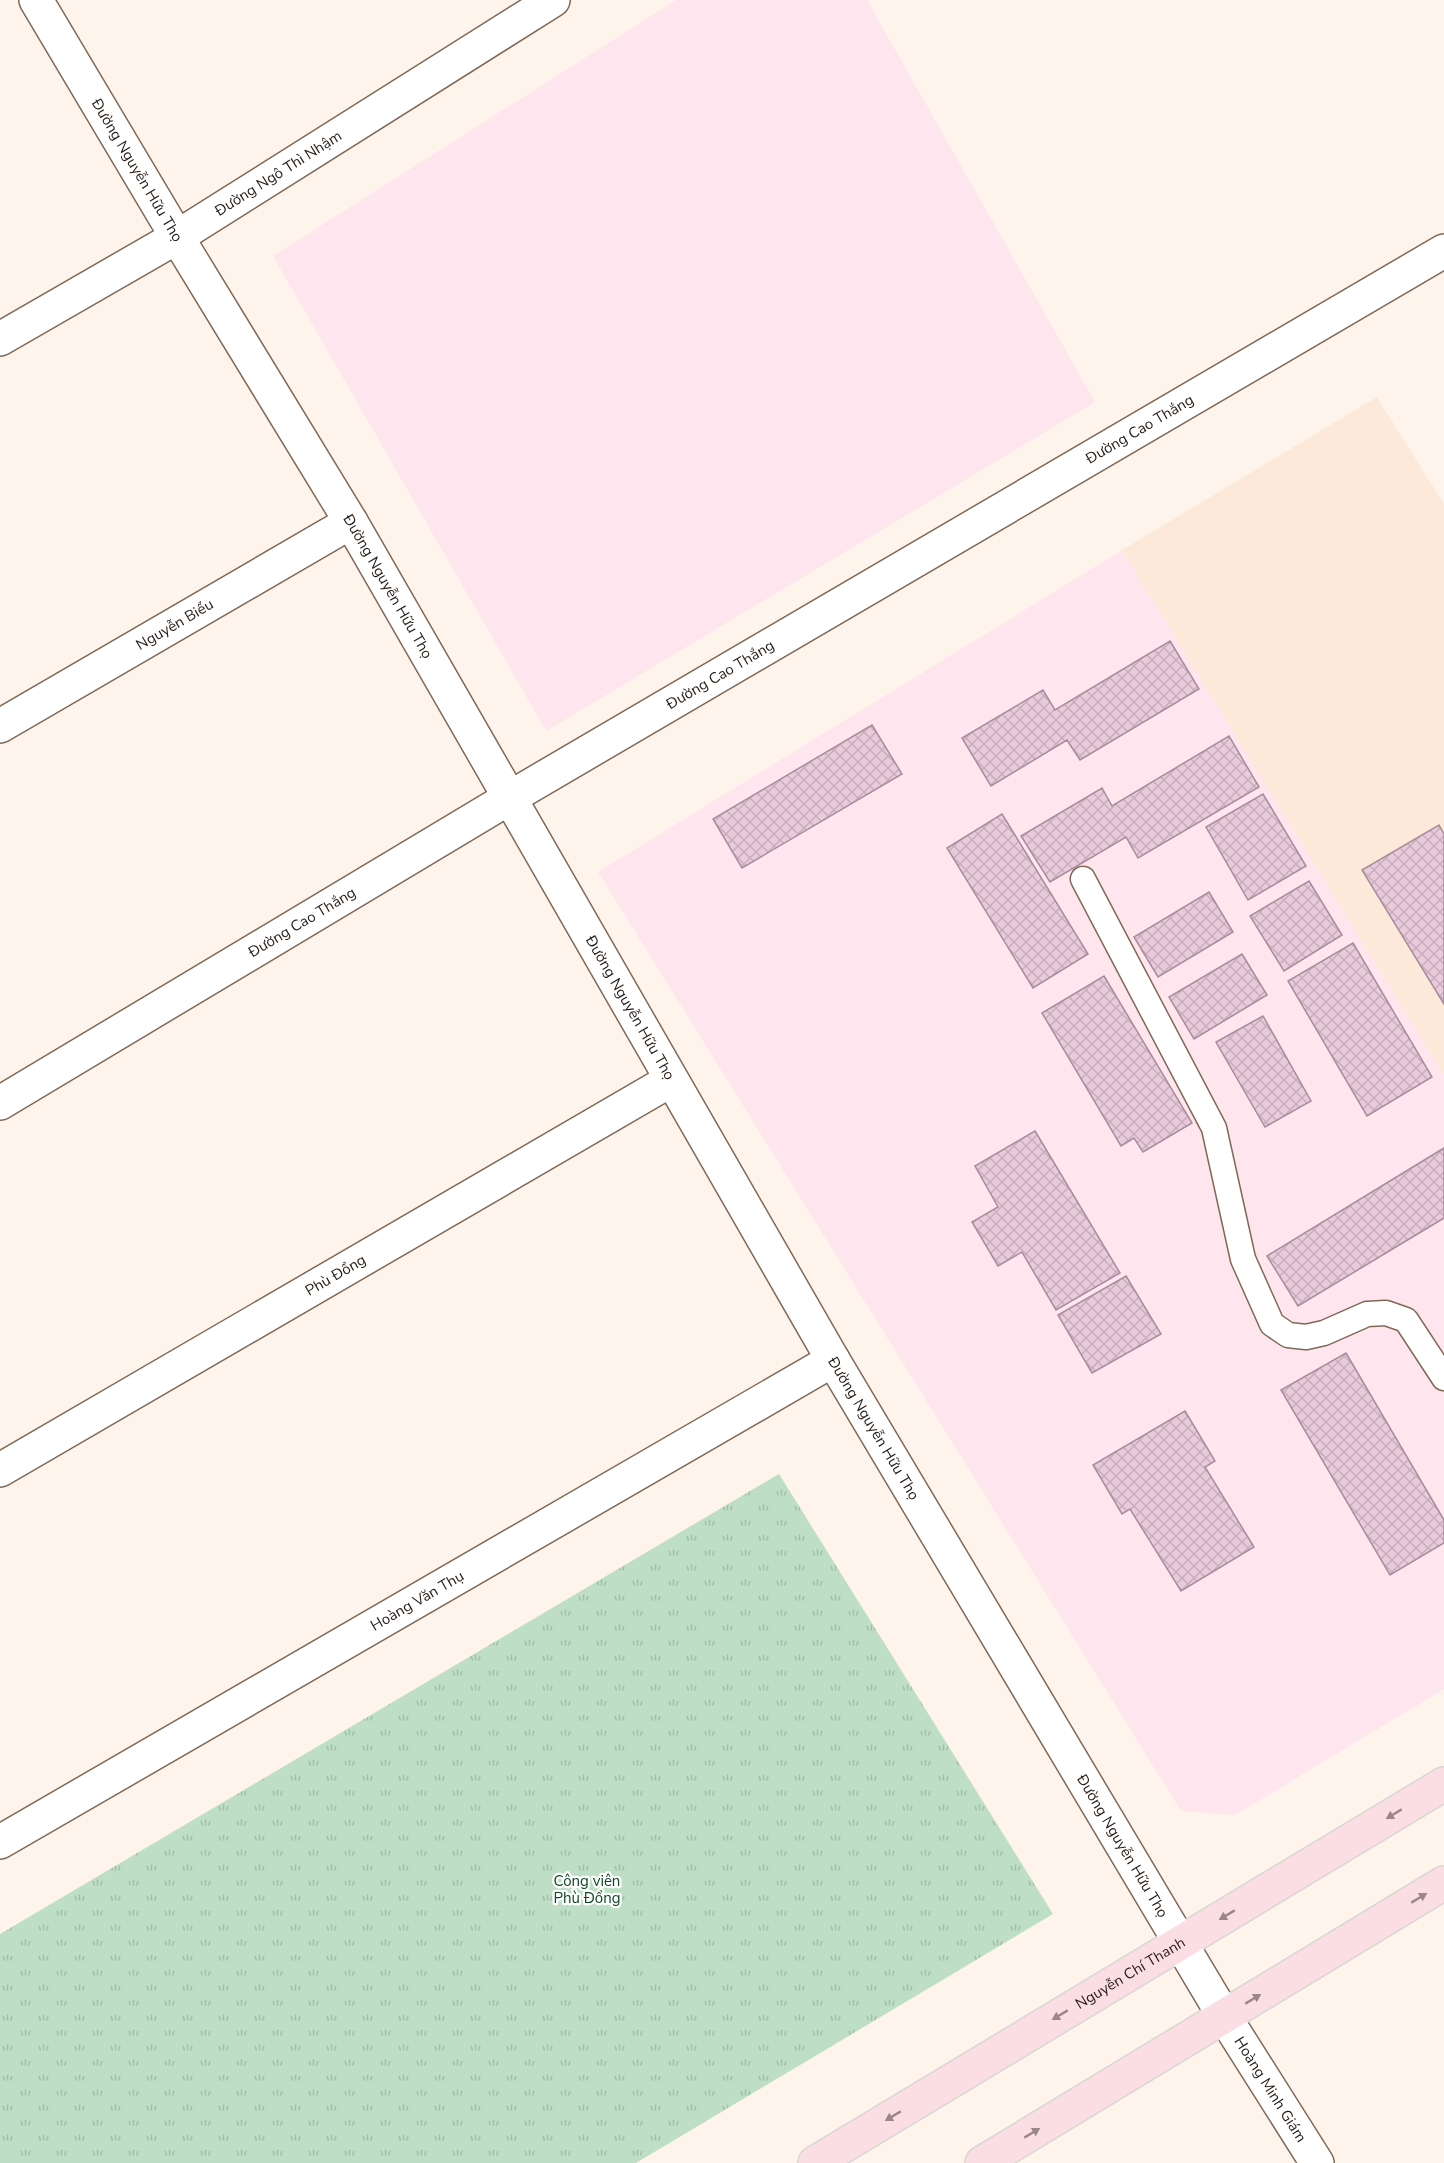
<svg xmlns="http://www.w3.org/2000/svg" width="1444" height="2163" font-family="'Nunito Sans',sans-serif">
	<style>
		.education { fill: #fee5ee }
		.medical { fill: #fce9d9 }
		.park { fill: url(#park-tufts) }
		.building { fill: url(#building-cross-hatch); stroke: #a88c9c; stroke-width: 1.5 }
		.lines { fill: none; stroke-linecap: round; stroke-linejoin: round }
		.service-casing { stroke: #806957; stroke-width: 27 }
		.minor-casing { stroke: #806957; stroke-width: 36 }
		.primary-casing { stroke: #d8d6d5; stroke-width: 36 }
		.service { stroke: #fff; stroke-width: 24 }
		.minor { stroke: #fff; stroke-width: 33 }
		.primary { stroke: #fadee3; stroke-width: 33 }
		.oneway { fill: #9b8787 }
		.labels { text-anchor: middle; stroke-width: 4.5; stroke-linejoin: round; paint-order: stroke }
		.street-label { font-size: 15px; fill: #271d16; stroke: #fff }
		.park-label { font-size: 15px; fill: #0c4724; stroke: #fff }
	</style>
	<defs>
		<pattern id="park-tufts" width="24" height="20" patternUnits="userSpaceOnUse" patternTransform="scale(1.5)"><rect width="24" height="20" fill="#bedfc5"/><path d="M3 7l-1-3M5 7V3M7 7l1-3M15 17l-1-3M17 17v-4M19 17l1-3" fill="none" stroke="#a3bfa8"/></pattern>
		<pattern id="building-cross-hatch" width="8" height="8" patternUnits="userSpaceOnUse" patternTransform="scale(1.5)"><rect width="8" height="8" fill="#e8cadb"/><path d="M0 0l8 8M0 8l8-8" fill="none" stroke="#c7adbb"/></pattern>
	</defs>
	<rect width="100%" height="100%" fill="#fff4ec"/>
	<path class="education" d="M676,0H867L1095,402L546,731L273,256Z
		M1122,550L1444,1075V1689L1235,1815L1181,1811L598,872Z"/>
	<path class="medical" d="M1377,397L1444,504V1075L1122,550Z"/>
	<path class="park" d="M779,1474L1053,1914L636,2163H0V1934Z"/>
	<path class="building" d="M1170,641L1199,689L1080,760L1067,740L991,786L962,738L1043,690L1055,710Z
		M872,725L902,774L742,868L713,819Z
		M1229,736L1259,787L1138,858L1126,837L1050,882L1021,836L1102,788L1112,806Z
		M1263,794L1306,866L1248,900L1206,827Z
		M1002,814L1088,954L1033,988L947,848Z
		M1439,825L1444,834V1004L1362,870Z
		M1309,881L1342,935L1284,971L1250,916Z
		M1209,892L1233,932L1158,977L1134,937Z
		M1353,943L1432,1077L1367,1116L1288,981Z
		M1242,954L1267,995L1194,1039L1169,997Z
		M1104,976L1192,1123L1143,1152L1134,1138L1121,1146L1042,1013Z
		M1263,1016L1311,1101L1265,1127L1216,1042Z
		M1035,1131L1120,1273L1056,1310L1022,1252L998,1266L972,1222L998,1207L975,1166Z
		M1444,1148V1218L1298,1306L1267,1256Z
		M1126,1276L1161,1334L1092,1373L1058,1315Z
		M1346,1353L1444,1520V1543L1390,1575L1281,1390Z
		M1185,1411L1215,1461L1205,1467L1254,1547L1181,1591L1130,1509L1122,1514L1093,1465Z"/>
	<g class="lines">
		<defs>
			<path id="service" d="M1083,879L1214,1128L1243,1259L1272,1324L1288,1335L1306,1337L1324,1333L1367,1314L1386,1313L1406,1320L1444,1378"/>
			<g id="minor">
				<path id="s1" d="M36,0L177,237L351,522L833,1360L1224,2016L1317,2163"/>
				<path id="s2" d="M0,339L177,237L553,0"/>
				<path id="s3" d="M0,726L351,522"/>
				<path id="s4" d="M0,1103L511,797L1444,251"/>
				<path id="s5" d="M0,1470L671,1080"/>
				<path id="s6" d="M0,1842L833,1360"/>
			</g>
			<g id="primary">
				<path id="s7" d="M815,2163L1444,1784"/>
				<path d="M982,2163L1444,1883"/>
			</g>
		</defs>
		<use href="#service" class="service-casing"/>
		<use href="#minor" class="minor-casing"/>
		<use href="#primary" class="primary-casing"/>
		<use href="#service" class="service"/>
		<use href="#minor" class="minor"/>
		<use href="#primary" class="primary"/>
	</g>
	<defs><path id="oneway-solid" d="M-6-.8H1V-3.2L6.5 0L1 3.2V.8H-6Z" transform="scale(1.5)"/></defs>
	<g class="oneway">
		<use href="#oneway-solid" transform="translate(1394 1814) rotate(149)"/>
		<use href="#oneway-solid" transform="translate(1419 1898) rotate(-31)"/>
		<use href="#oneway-solid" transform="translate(1227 1915) rotate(149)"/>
		<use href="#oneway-solid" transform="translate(1253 1999) rotate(-31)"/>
		<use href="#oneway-solid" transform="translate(1060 2015) rotate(149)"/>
		<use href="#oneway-solid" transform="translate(893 2116) rotate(149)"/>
		<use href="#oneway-solid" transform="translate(1032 2133) rotate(-31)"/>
	</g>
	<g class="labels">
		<g class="street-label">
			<text dy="5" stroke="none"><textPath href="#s1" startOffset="198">Đường Nguyễn Hữu Thọ</textPath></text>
			<text dy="5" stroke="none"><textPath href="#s2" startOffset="324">Đường Ngô Thì Nhậm</textPath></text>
			<text dy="5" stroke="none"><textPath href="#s4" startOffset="1324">Đường Cao Thắng</textPath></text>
			<text dy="5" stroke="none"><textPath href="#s1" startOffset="684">Đường Nguyễn Hữu Thọ</textPath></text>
			<text dy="5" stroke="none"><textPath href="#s3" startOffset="202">Nguyễn Biểu</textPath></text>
			<text dy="5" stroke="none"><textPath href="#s4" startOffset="838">Đường Cao Thắng</textPath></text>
			<text dy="5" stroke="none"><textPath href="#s4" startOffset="352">Đường Cao Thắng</textPath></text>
			<text dy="5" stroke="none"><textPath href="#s1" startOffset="1170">Đường Nguyễn Hữu Thọ</textPath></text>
			<text dy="5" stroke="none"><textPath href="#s5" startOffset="388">Phù Đổng</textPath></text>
			<text dy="5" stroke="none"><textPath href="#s1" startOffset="1656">Đường Nguyễn Hữu Thọ</textPath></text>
			<text dy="5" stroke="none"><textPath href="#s6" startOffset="482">Hoàng Văn Thụ</textPath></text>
			<text dy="5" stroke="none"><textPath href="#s1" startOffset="2142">Đường Nguyễn Hữu Thọ</textPath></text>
			<text dy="5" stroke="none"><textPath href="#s7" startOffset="368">Nguyễn Chí Thanh</textPath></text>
			<text dy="5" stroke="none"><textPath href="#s1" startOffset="2427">Hoàng Minh Giám</textPath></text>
		</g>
		<g class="park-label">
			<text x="587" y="1886">Công viên<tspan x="587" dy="17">Phù Đổng</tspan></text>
		</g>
	</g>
</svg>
